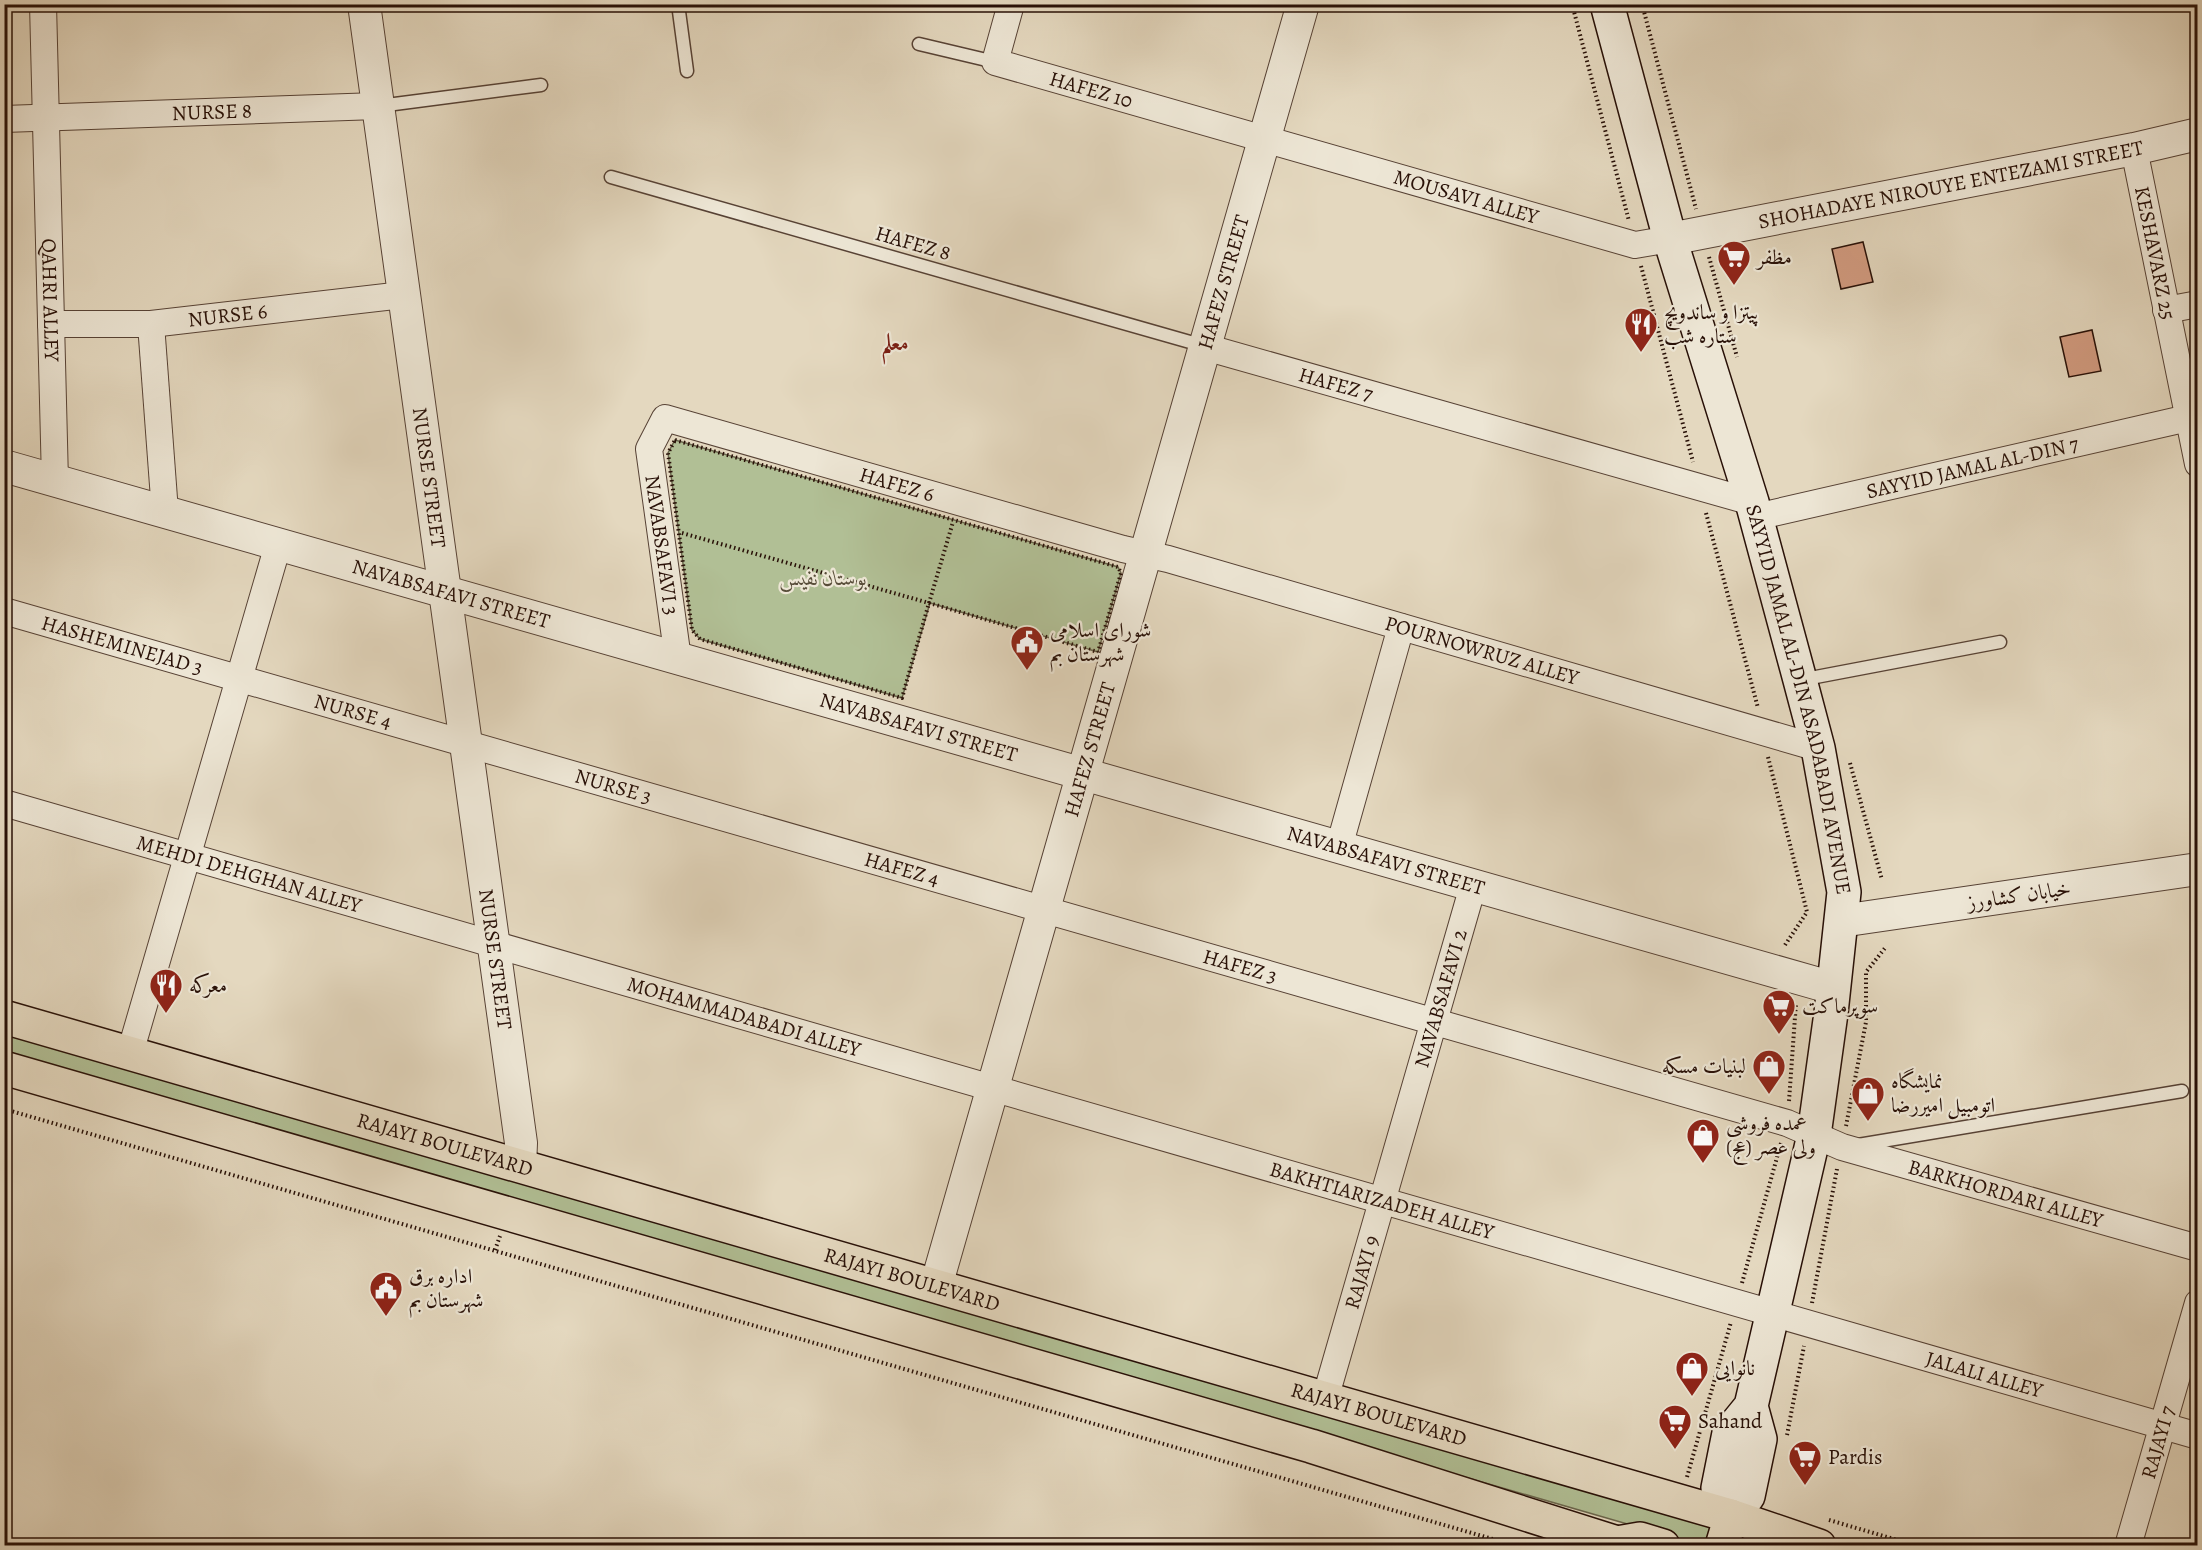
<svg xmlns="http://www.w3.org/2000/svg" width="2202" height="1550" font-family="Alegreya,Amiri,serif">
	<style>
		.green { fill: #b1bf95; stroke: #6c684e; stroke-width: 1.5 }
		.building { fill: #d29b80; stroke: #281007; stroke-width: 1.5 }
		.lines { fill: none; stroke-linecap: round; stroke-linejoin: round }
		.service-casing { stroke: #574235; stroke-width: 15 }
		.minor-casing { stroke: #574235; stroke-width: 28 }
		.tertiary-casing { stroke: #574235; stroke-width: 34 }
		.secondary-casing { stroke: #281007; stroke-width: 36 }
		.primary-casing { stroke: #281007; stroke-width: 36 }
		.path { stroke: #281007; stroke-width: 4; stroke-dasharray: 1.5 3; stroke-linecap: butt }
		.service { stroke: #ede6d5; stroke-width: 12 }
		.minor { stroke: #ede6d5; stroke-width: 26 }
		.tertiary { stroke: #ede6d5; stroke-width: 32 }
		.secondary { stroke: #ede6d5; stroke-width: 33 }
		.primary { stroke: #e4d8bf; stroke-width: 33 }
		.labels { text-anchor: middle; stroke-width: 4.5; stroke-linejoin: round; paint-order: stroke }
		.street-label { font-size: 21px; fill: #281007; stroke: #ede6d5 }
		.poi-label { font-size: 21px; fill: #281007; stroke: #ede6d5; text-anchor: start }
		.park-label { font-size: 21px; font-style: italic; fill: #584d39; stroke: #ede6d5 }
		.neighbourhood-label { font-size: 22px; font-weight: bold; fill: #7a1f14; stroke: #ede6d5 }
	</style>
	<rect width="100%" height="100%" fill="#e4d8bf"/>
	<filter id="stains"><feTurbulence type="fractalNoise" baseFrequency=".00333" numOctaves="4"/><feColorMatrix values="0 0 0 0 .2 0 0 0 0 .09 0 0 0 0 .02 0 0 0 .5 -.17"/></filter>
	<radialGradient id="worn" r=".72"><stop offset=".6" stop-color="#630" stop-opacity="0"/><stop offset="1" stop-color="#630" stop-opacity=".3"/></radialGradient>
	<path class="green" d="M675,440L1118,567L1121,573L1098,652L930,603L902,698L700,639L692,630L668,453Z
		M4,1030L1713,1524L1708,1545H1700L5,1055Z"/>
	<path class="building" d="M1863,242L1873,282L1841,289L1832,249Z
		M2092,330L2101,371L2069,377L2060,337Z"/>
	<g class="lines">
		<defs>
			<path id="service" d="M678,4L687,71
				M919,44L995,62
				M379,106L541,85
				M611,177L1204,346
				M1800,680L2000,642
				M1858,1145L2182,1091"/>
			<g id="minor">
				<path id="s1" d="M43,4L55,481"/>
				<path id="s2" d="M1011,4L995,62L1635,245L1670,239"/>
				<path id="s3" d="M4,119L377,106"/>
				<path id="s4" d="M2134,149L2198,464"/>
				<path d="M2166,310L2198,304"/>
				<path id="s5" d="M51,324H151L403,295"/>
				<path d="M151,324L165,512"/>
				<path id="s6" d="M1205,347L1752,502"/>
				<path id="s7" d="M1756,517L2188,418"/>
				<path id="s8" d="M4,611L1787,1123L1842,1147L2198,1248"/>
				<path id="s9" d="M678,659L649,449L665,418L1123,549L1168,559L1818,748"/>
				<path id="s10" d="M4,803L2198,1436"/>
				<path d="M1339,847L1401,627"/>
				<path d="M130,1053L278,545"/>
				<path id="s11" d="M1325,1399L1473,886"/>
				<path id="s12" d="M2128,1546L2198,1303"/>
			</g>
			<g id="tertiary">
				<path id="s13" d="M364,4L521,1143L520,1166"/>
				<path id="s14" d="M1670,239L2134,149L2198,134"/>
				<path id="s15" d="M4,466L1833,988"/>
				<path d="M1841,921L2198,869"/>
				<path id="s16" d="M936,1286L1303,4"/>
			</g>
			<g id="secondary">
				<path id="s17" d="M1607,4L1670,239L1752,502L1800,680L1818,748L1844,892L1831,1013L1814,1135L1751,1406L1729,1433L1718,1488L1731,1516L1748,1496L1760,1439L1751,1406"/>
			</g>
			<g id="primary">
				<path id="s18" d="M4,1017L1731,1516L1819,1546"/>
				<path d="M4,1068L1311,1446L1617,1543L1620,1546"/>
				<path d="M1617,1543L1640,1539L1663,1546"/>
				<path d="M1722,1546L1731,1516"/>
			</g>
		</defs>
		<use href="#service" class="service-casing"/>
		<use href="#minor" class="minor-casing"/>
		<use href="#tertiary" class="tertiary-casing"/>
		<use href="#secondary" class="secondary-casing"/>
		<use href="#primary" class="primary-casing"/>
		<path class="path" d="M1572,4L1629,221
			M1642,4L1696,209
			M1709,257L1737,357
			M1641,266L1693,462
			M675,440L1118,567L1121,573L1098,652L929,603L902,698L700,639L692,630L668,453Z
			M1706,513L1758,708
			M682,533L929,603L953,522
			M1768,757L1807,912L1785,945
			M1850,763L1882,880
			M1789,1101L1796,1003
			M4,1109L1517,1546
			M1846,1126L1866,1022V972L1885,948
			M495,1250L500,1236
			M1742,1283L1781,1143
			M1812,1303L1837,1169
			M1787,1435L1804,1346
			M1687,1477L1731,1322
			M1829,1520L1918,1546"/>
		<use href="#service" class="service"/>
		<use href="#minor" class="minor"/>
		<use href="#tertiary" class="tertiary"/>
		<use href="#secondary" class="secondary"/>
		<use href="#primary" class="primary"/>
	</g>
	<defs>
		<symbol id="supermarket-pin" viewBox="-11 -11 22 30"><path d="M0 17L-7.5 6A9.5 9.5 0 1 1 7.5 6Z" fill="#8f2418" stroke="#ede6d5"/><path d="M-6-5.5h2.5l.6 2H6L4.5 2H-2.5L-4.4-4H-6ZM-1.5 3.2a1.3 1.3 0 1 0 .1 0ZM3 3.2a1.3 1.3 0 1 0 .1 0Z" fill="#fff"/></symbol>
		<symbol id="restaurant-pin" viewBox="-11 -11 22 30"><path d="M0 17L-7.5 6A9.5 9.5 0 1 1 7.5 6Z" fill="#8f2418" stroke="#ede6d5"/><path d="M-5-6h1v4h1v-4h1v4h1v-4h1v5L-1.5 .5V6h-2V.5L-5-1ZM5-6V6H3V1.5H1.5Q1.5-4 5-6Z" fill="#fff"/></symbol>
		<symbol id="civic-pin" viewBox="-11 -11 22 30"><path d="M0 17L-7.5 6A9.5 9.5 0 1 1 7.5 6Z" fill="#8f2418" stroke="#ede6d5"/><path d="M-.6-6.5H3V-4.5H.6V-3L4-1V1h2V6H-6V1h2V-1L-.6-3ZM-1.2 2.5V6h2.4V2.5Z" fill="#fff"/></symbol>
		<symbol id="shop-pin" viewBox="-11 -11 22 30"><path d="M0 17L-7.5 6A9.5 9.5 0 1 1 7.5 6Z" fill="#8f2418" stroke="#ede6d5"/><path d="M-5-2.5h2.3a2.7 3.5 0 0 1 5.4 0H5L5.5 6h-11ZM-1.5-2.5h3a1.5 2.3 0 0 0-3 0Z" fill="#fff"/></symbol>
	</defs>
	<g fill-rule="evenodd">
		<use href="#supermarket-pin" x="1715" y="238" width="38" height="52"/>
		<use href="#restaurant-pin" x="1622" y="305" width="38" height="52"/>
		<use href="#civic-pin" x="1008" y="623" width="38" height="52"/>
		<use href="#restaurant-pin" x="147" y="966" width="38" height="52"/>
		<use href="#supermarket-pin" x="1760" y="987" width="38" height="52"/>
		<use href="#shop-pin" x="1750" y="1047" width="38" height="52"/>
		<use href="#shop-pin" x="1849" y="1074" width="38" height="52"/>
		<use href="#shop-pin" x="1684" y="1116" width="38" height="52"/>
		<use href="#civic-pin" x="367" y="1269" width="38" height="52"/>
		<use href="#shop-pin" x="1673" y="1349" width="38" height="52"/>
		<use href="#supermarket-pin" x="1656" y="1402" width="38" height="52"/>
		<use href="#supermarket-pin" x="1786" y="1438" width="38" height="52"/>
	</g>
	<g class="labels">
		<g class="street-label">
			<text dy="7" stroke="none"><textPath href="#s2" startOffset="160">HAFEZ 10</textPath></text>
			<text dy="7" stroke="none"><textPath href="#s3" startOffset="208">NURSE 8</textPath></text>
			<text dy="7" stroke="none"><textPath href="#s14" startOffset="286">SHOHADAYE NIROUYE ENTEZAMI STREET</textPath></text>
			<text dy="7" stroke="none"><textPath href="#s2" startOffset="550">MOUSAVI ALLEY</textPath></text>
			<text transform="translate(913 243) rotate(16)" y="7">HAFEZ 8</text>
			<text dy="7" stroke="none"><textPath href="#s4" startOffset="106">KESHAVARZ 25</textPath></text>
			<text dy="7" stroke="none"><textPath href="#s16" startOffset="1044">HAFEZ STREET</textPath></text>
			<text dy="7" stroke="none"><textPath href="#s1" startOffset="296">QAHRI ALLEY</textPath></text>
			<text dy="7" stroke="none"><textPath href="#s5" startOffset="177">NURSE 6</textPath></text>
			<text dy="7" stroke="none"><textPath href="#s6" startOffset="136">HAFEZ 7</textPath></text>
			<text dy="7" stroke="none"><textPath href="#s7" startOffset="222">SAYYID JAMAL AL-DIN 7</textPath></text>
			<text dy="7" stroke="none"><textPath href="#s13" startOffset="478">NURSE STREET</textPath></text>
			<text dy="7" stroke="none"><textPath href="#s9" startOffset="488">HAFEZ 6</textPath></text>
			<text transform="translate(662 545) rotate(82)" y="7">NAVABSAFAVI 3</text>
			<text dy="7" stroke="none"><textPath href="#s15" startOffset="465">NAVABSAFAVI STREET</textPath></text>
			<text dy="7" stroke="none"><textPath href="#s8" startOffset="123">HASHEMINEJAD 3</textPath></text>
			<text dy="7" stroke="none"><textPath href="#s9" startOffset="1096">POURNOWRUZ ALLEY</textPath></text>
			<text dy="7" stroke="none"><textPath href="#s17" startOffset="722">SAYYID JAMAL AL-DIN ASADABADI AVENUE</textPath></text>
			<text dy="7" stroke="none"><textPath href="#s8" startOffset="363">NURSE 4</textPath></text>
			<text dy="7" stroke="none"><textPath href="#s15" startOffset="951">NAVABSAFAVI STREET</textPath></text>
			<text dy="7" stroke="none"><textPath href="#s16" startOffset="558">HAFEZ STREET</textPath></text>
			<text dy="7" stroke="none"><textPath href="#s8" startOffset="634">NURSE 3</textPath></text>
			<text dy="7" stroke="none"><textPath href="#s15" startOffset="1437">NAVABSAFAVI STREET</textPath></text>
			<text dy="7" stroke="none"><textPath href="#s8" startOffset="934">HAFEZ 4</textPath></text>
			<text dy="7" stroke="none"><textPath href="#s10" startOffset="255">MEHDI DEHGHAN ALLEY</textPath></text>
			<text transform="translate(2019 895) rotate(-8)" y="7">خیابان کشاورز</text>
			<text dy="7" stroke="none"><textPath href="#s13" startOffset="964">NURSE STREET</textPath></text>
			<text dy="7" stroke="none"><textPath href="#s8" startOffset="1286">HAFEZ 3</textPath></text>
			<text dy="7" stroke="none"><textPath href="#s11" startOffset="417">NAVABSAFAVI 2</textPath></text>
			<text dy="7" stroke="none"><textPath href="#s10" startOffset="770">MOHAMMADABADI ALLEY</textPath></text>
			<text dy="7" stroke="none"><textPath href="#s18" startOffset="459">RAJAYI BOULEVARD</textPath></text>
			<text dy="7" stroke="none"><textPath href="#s8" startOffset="2085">BARKHORDARI ALLEY</textPath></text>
			<text dy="7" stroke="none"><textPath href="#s10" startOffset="1434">BAKHTIARIZADEH ALLEY</textPath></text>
			<text dy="7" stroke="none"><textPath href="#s11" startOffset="132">RAJAYI 9</textPath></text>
			<text dy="7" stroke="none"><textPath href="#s18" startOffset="945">RAJAYI BOULEVARD</textPath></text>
			<text dy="7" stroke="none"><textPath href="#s10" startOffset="2061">JALALI ALLEY</textPath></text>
			<text dy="7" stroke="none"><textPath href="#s18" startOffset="1431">RAJAYI BOULEVARD</textPath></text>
			<text dy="7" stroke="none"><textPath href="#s12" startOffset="108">RAJAYI 7</textPath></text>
		</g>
		<g class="poi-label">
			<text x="1757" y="264">مظفر</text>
			<text x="1664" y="319">پیتزا و ساندویچ<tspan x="1664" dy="24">ستاره شب</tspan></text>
			<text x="1050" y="637">شورای اسلامی<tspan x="1050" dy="24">شهرستان بم</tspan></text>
			<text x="189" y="992">معرکه</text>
			<text x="1802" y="1013">سوپرماکت</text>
			<text x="1746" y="1073" text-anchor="end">لبنیات مسکه</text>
			<text x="1891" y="1088">نمایشگاه<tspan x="1891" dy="24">اتومبیل امیررضا</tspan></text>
			<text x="1726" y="1130">عمده فروشی<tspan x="1726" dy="24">ولی عصر (عج)</tspan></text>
			<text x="409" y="1283">اداره برق<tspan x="409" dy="24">شهرستان بم</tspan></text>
			<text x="1715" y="1375">نانوایی</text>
			<text x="1698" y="1428">Sahand</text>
			<text x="1828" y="1464">Pardis</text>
		</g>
		<g class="park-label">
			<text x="823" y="585">بوستان نفیس</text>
		</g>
		<g class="neighbourhood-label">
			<text x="895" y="350">معلم</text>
		</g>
	</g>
	<rect width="2202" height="1550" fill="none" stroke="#e4d8bf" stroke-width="24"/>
	<rect x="6" y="6" width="2190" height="1538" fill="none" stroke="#281007" stroke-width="3"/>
	<rect x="12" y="12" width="2178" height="1526" fill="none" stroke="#281007" stroke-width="1.5"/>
	<rect width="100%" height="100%" filter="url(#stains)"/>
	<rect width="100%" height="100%" fill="url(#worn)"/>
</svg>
